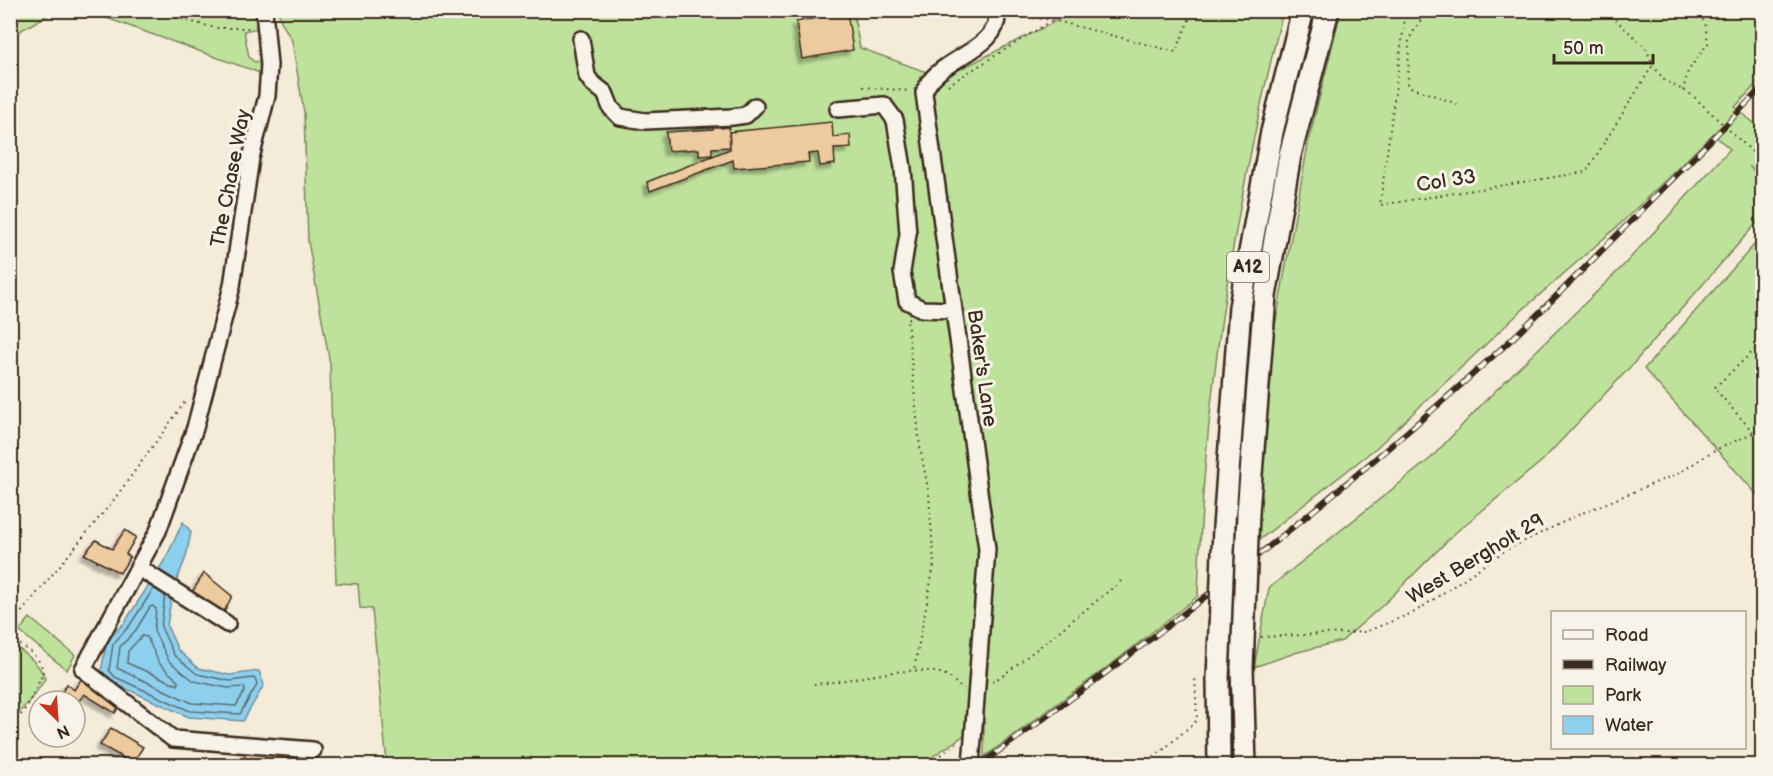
<svg xmlns="http://www.w3.org/2000/svg" width="1773" height="776" font-family="'Balsamiq Sans',sans-serif">
	<style>
		.green { fill: #bee19b; stroke: #7c865c; stroke-width: 1.5 }
		.water { fill: #8dd0ee; stroke: #6c8e9b; stroke-width: 1.5 }
		.lines { fill: none; stroke-linecap: round; stroke-linejoin: round }
		.shore { stroke: #5c6c71; stroke-width: 1.5 }
		.stream { stroke: #6c8e9b; stroke-width: 4 }
		.building { fill: #eecb9f; stroke: #3b2a1e; stroke-width: 1.5; filter: url(#shadow) }
		.minor-casing { stroke: #3b2a1e; stroke-width: 20 }
		.highway-casing { stroke: #3b2a1e; stroke-width: 26 }
		.path { stroke: #3b2a1e; stroke-width: 2; stroke-dasharray: 1.5 4.5; stroke-linecap: butt }
		.minor { stroke: #f7f3e8; stroke-width: 15 }
		.highway { stroke: #f7f3e8; stroke-width: 21 }
		.rail-casing { stroke: #3b2a1e; stroke-width: 6 }
		.rail { stroke: #f7f3e8; stroke-width: 4; stroke-dasharray: 11; stroke-linecap: butt }
		.highway-bridge-casing { stroke: #3b2a1e; stroke-width: 26; stroke-linecap: butt }
		.highway-bridge { stroke: #f7f3e8; stroke-width: 21 }
		.labels { text-anchor: middle; stroke-width: 6; stroke-linejoin: round; paint-order: stroke }
		.shield { fill: #f7f3e8; stroke: #73665b; stroke-width: 1.5 }
		.shield-label { font-size: 18px; font-weight: bold; fill: #3b2a1e }
		.street-label { font-size: 20px; fill: #3b2a1e; stroke: #f7f3e8 }
	</style>
	<defs>
		<filter id="shadow"><feDropShadow dx="-4.5" dy="4.5" stdDeviation="1.5" flood-color="#0004"/></filter>
	</defs>
	<rect width="100%" height="100%" fill="#f5ebd9"/>
	<filter id="ink" filterUnits="userSpaceOnUse"><feTurbulence type="fractalNoise" baseFrequency=".0167" numOctaves="2"/><feDisplacementMap in="SourceGraphic" scale="12" xChannelSelector="R" yChannelSelector="G"/><feConvolveMatrix kernelMatrix="1 2 1 2 8 2 1 2 1" color-interpolation-filters="sRGB"/></filter>
	<g filter="url(#ink)">
		<path class="green" d="M11,10H55V11L11,36Z
			M87,11H256L258,28L244,31L249,57L254,62L259,61L260,73Z
			M278,11H853L860,48L943,78L1076,11H1283C1235,202 1203,399 1198,596L1117,660L984,757V722L920,765H387L372,609L360,608L358,584L336,583L330,364L308,241L304,113L292,41L281,21Z
			M1341,11H1762V78L1735,107L1761,129L1762,128V178L1749,166L1762,179V217L1633,364L1542,461L1455,533L1384,604L1342,641L1298,652L1254,667L1269,588L1431,458L1485,401L1622,267L1730,149L1713,134L1618,226L1519,313L1376,448L1258,541V497L1273,337L1309,139Z
			M1762,236V500L1644,369Z
			M30,618L75,655L67,670L19,631Z
			M11,643C23,652 41,664 45,679C36,695 22,709 11,722Z"/>
		<path class="water" d="M183,522L191,532L186,557L172,593L167,626L178,650L198,668L230,675L259,671L264,685L243,721L189,717L111,682L101,671L107,641L125,622L166,558Z"/>
		<g class="lines">
			<path class="shore" d="M154,588L130,625L113,644L109,670L115,677L190,711L240,714L257,685L255,679L253,678L230,681L197,674L174,655L161,627L165,595
				M153,606L156,609L154,631L169,661L194,681L228,688L244,687L245,691L236,706L192,703L117,668L120,647L136,630L150,607Z
				M142,636L147,637L159,663L178,681V685L127,663L128,651Z"/>
			<path class="stream" d="M204,10L207,11"/>
		</g>
		<path class="building" d="M847,12L853,50L802,59L796,22Z
			M720,122L721,128L729,127L730,147L712,148V155L699,156V149L668,151L666,132L713,129V123Z
			M832,122L833,137L850,135L851,148L834,149L835,164L820,166L818,153L808,154L809,162L734,168L733,160L650,191L647,182L730,149L729,132Z
			M125,530L136,537L126,554L130,557L120,573L84,554L96,540L112,549Z
			M204,573L232,596L225,610L220,612L191,594Z
			M82,678L120,705L115,713L84,694L75,706V701H56L67,684L74,690Z
			M111,728L143,747L133,763L100,745Z
			M245,753L294,756L293,766H244Z
			M193,760L235,763V766H193Z"/>
		<g class="lines">
			<defs>
				<path id="minor" d="M264,10L269,65L267,96L251,158L232,286L195,428L158,531L83,669L173,739L313,750
					M581,39L587,76L592,83L605,93L611,108L620,117L645,121L732,117L746,115L755,106
					M838,109L884,105L895,120L903,168L908,234L902,272L907,301L922,309L953,310
					M139,568L227,624
					M971,766L987,549L924,93C935,56 1002,53 997,10"/>
				<path id="highway" d="M1248,513L1265,296L1290,155L1328,10
					M1224,528L1240,307L1272,132L1303,10
					M1242,668L1245,766
					M1218,679L1219,766"/>
			</defs>
			<use href="#minor" class="minor-casing"/>
			<use href="#highway" class="highway-casing"/>
			<path class="path" d="M147,10L215,28H251
				M1406,10L1380,205L1586,172L1653,65
				M1427,10L1409,39L1408,86L1460,105
				M1600,10L1617,21L1646,48L1653,65L1664,80L1692,95L1762,161
				M1010,15L1053,20L1176,52L1193,10
				M948,85L1069,10
				M863,87L910,91
				M1683,91L1688,71L1708,43L1705,23L1696,10
				M910,318L907,319L920,447L929,494L934,565L914,670
				M1753,432L1714,388L1762,343
				M10,626L113,501L187,399
				M1261,637L1365,632L1415,612L1506,550L1580,514L1679,473L1713,451L1762,429
				M10,638C23,647 43,657 43,674L27,706L10,730
				M992,681L1001,677L1047,641L1121,581
				M814,684C850,682 911,663 943,674C949,676 956,683 961,688H964
				M927,766L959,741
				M1138,766L1163,750L1197,720L1195,675"/>
			<use href="#minor" class="minor"/>
			<use href="#highway" class="highway"/>
			<defs>
				<path id="rail" d="M978,766C1160,636 1336,499 1501,349C1546,308 1588,264 1631,221C1675,176 1720,132 1762,87"/>
			</defs>
			<use href="#rail" class="rail-casing"/>
			<use href="#rail" class="rail"/>
			<defs>
				<path id="highway-bridge" d="M1242,668L1248,513
					M1218,679L1224,528"/>
			</defs>
			<use href="#highway-bridge" class="highway-bridge-casing"/>
			<use href="#highway-bridge" class="highway-bridge"/>
		</g>
	</g>
	<g class="labels">
		<rect class="shield" x="1227" y="252" width="42" height="30" rx="4.5"/>
		<g class="shield-label">
			<text x="1248" y="273">A12</text>
		</g>
		<g class="street-label">
			<text transform="translate(230 178) rotate(-79)" y="7">The Chase Way</text>
			<text transform="translate(1446 180) rotate(-9)" y="7">Col 33</text>
			<text transform="translate(983 368) rotate(82)" y="7">Baker's Lane</text>
			<text transform="translate(1475 558) rotate(-31)" y="7">West Bergholt 29</text>
		</g>
	</g>
	<rect width="1773" height="776" fill="none" stroke="#f7f3e8" stroke-width="36"/>
	<rect x="18" y="18" width="1737" height="740" fill="none" stroke="#3b2a1e" stroke-width="2" filter="url(#ink)"/>
	<rect x="1551" y="611" width="195" height="138" fill="#f7f3e8" stroke="#aca397" stroke-width="1.5"/>
	<rect x="1563" y="630" width="30" height="9" fill="#f7f3e8" stroke="#aca397" stroke-width="1.5"/>
	<text x="1605" y="641" font-size="18" fill="#3b2a1e">Road</text>
	<rect x="1563" y="660" width="30" height="9" fill="#3b2a1e" stroke="#aca397" stroke-width="1.5"/>
	<text x="1605" y="671" font-size="18" fill="#3b2a1e">Railway</text>
	<rect x="1563" y="686" width="30" height="18" fill="#bee19b" stroke="#aca397" stroke-width="1.5"/>
	<text x="1605" y="701" font-size="18" fill="#3b2a1e">Park</text>
	<rect x="1563" y="716" width="30" height="18" fill="#8dd0ee" stroke="#aca397" stroke-width="1.5"/>
	<text x="1605" y="731" font-size="18" fill="#3b2a1e">Water</text>
	<g transform="translate(57 719) rotate(155)"><circle r="28" fill="#f7f3e8" stroke="#aca397" stroke-width="1.5"/>
	<path d="M0-4.5L10 22L0 15L-10 22Z" fill="#c8321e"/>
	<text y="-9" font-size="16" font-weight="bold" text-anchor="middle" fill="#3b2a1e">N</text>
	</g>
	<path d="M1554 54v9h99v-9" fill="none" stroke="#3b2a1e" stroke-width="3"/>
	<text x="1563" y="54" font-size="18" fill="#3b2a1e" stroke="#f7f3e8" stroke-width="4.5" paint-order="stroke">50 m</text>
</svg>
